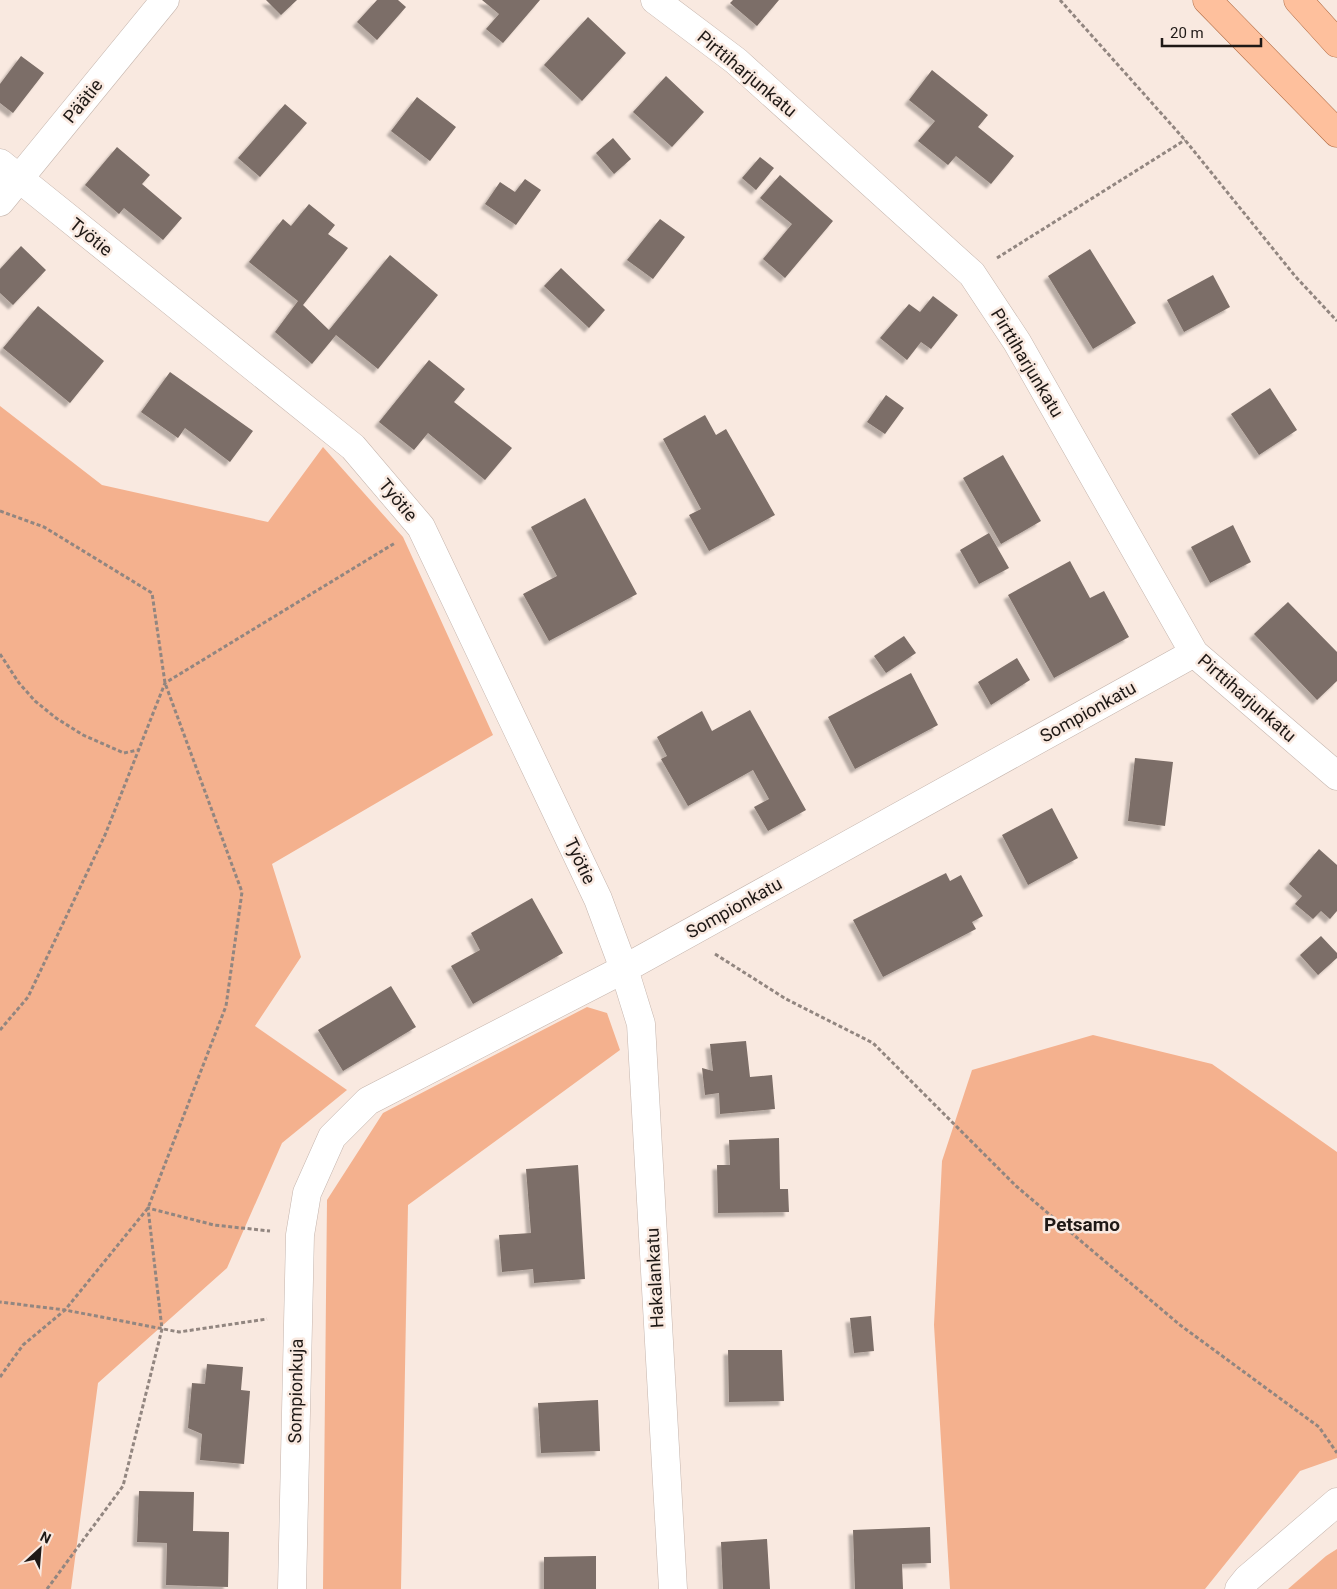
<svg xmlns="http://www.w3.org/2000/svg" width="1337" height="1589" font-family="Roboto,sans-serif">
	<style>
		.green { fill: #f4b18e }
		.building { fill: #7c6e67; filter: url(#shadow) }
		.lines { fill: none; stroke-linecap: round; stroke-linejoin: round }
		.street-casing { stroke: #c5b5ad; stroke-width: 29 }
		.primary-casing { stroke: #af6a43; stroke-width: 29 }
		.path { stroke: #928680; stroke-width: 3; stroke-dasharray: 4 2.5; stroke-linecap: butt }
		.street { stroke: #fff; stroke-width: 28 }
		.primary { stroke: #fec09d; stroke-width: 28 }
		.labels { text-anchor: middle; stroke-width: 5; stroke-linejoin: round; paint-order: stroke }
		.street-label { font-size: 18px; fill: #1f1916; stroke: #f9e9e0 }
		.neighbourhood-label { font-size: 19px; font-weight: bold; fill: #1f1916; stroke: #f9e9e0 }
	</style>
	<defs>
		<filter id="shadow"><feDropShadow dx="-4.5" dy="4.5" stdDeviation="1" flood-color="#0004"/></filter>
	</defs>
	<rect width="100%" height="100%" fill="#f9e9e0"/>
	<path class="green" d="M0,406L102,485L268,522L323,447L403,537L493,735L272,864L301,957L255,1026L347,1090L282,1143L227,1268L98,1383L71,1589H0Z
		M587,1007L607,1013L620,1050L408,1205L401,1589H323L327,1200L383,1113Z
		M1093,1035L1212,1064L1337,1152V1458L1300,1471L1205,1589H950L934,1325L942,1161L972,1070Z
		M1337,1549V1589H1288L1326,1556Z"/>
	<path class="building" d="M266,0H297L281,15Z
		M377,0H398L406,7L377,40L357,22Z
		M482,0H540L503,43L486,29L499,14Z
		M733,0H779L757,26L730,3Z
		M588,17L626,53L582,101L544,65Z
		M21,56L44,73L13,113L0,103V84Z
		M932,70L988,115L978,127L1014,156L991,184L956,156L948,165L918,141L935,121L909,100Z
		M666,76L704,112L672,147L633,112Z
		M417,97L456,127L430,161L391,131Z
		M285,104L307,123L260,177L238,158Z
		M613,138L631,159L614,174L596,153Z
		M117,147L150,175L142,184L182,218L163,240L124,208L119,214L85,185Z
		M760,157L774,168L756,190L742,178Z
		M780,175L833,221L785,278L763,259L792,224L760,198Z
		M525,179L541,190L516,225L485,204L500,182L515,192Z
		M309,204L335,225L328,234L348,248L303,305L329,330L390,255L438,295L378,369L336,335L312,364L275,332L298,301L249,262L283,219L291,226Z
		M660,219L685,237L653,279L627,260Z
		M21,246L46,270L13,305L0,293V269Z
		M1090,249L1136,323L1093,349L1048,276Z
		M561,268L605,310L589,328L544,286Z
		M1213,275L1230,307L1184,332L1167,300Z
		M933,296L958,315L931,349L921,342L907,360L880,338L909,304L920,312Z
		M38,306L104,361L70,403L3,348Z
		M429,360L465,389L454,402L512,448L485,480L428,433L414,450L379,422Z
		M170,372L253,431L230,462L185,428L178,438L141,412Z
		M1270,388L1297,430L1259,455L1231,414Z
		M886,395L904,408L885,434L867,422Z
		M705,415L716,435L726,429L775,515L709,551L689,515L701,509L663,439Z
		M1003,455L1041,521L1001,544L963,478Z
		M585,498L637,594L549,641L523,594L557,576L531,527Z
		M1233,525L1251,562L1210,583L1191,547Z
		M989,533L1009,568L979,584L960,550Z
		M1070,561L1090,598L1104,591L1129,637L1054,678L1008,595Z
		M1288,602L1337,652V681L1317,700L1254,634Z
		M904,636L916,653L886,673L874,656Z
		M1017,658L1030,680L991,705L978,682Z
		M911,673L938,725L855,769L828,717Z
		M750,710L806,810L768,831L754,807L769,799L753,770L688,806L661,759L667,756L657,737L702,711L712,731Z
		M1135,758L1173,762L1165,826L1128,821Z
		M1052,808L1078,858L1028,885L1002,835Z
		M1319,849L1337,865V911L1330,919L1321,911L1313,919L1295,904L1302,896L1289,884Z
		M946,873L950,881L961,875L983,916L972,922L976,929L883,977L853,920Z
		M532,898L563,953L473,1004L451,966L480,950L471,933Z
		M1321,936L1337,953V958L1318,975L1300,955Z
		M391,986L416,1027L343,1071L318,1030Z
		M746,1041L750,1077L772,1075L775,1109L720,1114L719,1093L705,1095L702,1068L713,1071L710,1044Z
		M779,1138L780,1189H788L789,1212L718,1213L717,1165H730L729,1140Z
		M578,1165L585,1279L534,1283L533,1269L502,1272L499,1235L531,1233L526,1169Z
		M871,1316L874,1351L854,1353L850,1318Z
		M728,1350H782L784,1401L729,1402Z
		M207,1364L243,1367L241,1390L250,1391L244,1464L200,1460L202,1434L188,1428L192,1383L205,1384Z
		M598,1400L600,1451L541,1453L538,1403Z
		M139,1491L194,1492L193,1531L229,1532L228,1587L166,1585L167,1543L137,1542Z
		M930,1527L931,1563L902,1564L903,1589H855L853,1530Z
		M767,1539L770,1589H723L721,1542Z
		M596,1556V1589H544V1557Z"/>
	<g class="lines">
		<defs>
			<path id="street" d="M655,0L736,61L972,274L1017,342L1194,653L1337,776
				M0,163L353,447L421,527L598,899L624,969L641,1024L673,1589
				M0,202L165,0
				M292,1589L300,1235L307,1193L332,1137L368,1101L624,969L1194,653
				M1239,1589L1247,1579L1337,1502"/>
			<path id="primary" d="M1207,0L1337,133
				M1298,0L1337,43"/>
		</defs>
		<use href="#street" class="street-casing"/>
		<use href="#primary" class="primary-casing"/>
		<path class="path" d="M1060,0L1185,140L1295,276L1337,321
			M997,258L1185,140
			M0,511L44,527L152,593L165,683L242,892L226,1006L148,1208L65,1310L0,1302
			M0,654L19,683L35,701L56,718L83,735L124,753L138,750
			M715,954L786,999L873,1043L1016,1186L1180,1325L1319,1427L1337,1453
			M0,1030L28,997L105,835L165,683L395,543
			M0,1377L23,1345L65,1310L179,1332L267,1319
			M47,1589L123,1486L162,1329L148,1208L214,1225L270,1231"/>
		<use href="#street" class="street"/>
		<use href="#primary" class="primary"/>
	</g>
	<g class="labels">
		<g class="street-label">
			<text transform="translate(747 74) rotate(40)" y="6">Pirttiharjunkatu</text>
			<text transform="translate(83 101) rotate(-51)" y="6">Päätie</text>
			<text transform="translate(91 237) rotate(39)" y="6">Työtie</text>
			<text transform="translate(1027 363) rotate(59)" y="6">Pirttiharjunkatu</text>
			<text transform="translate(398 500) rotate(50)" y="6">Työtie</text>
			<text transform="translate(1247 698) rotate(41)" y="6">Pirttiharjunkatu</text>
			<text transform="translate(1088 712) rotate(-29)" y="6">Sompionkatu</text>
			<text transform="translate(580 861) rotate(64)" y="6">Työtie</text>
			<text transform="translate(734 908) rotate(-29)" y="6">Sompionkatu</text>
			<text transform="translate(655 1278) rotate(-93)" y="6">Hakalankatu</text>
			<text transform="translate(296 1391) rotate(-89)" y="6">Sompionkuja</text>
		</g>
		<g class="neighbourhood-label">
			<text x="1082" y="1231">Petsamo</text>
		</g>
	</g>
	<g transform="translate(40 1549) rotate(26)" stroke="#f9e9e0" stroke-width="4" paint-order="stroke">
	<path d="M0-4L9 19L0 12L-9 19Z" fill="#1f1916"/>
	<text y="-8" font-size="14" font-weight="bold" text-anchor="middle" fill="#1f1916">N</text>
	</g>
	<path d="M1162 38v8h99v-8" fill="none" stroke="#1f1916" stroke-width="2.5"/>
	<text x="1170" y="38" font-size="15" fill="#1f1916" stroke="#f9e9e0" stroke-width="4" paint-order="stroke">20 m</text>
</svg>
